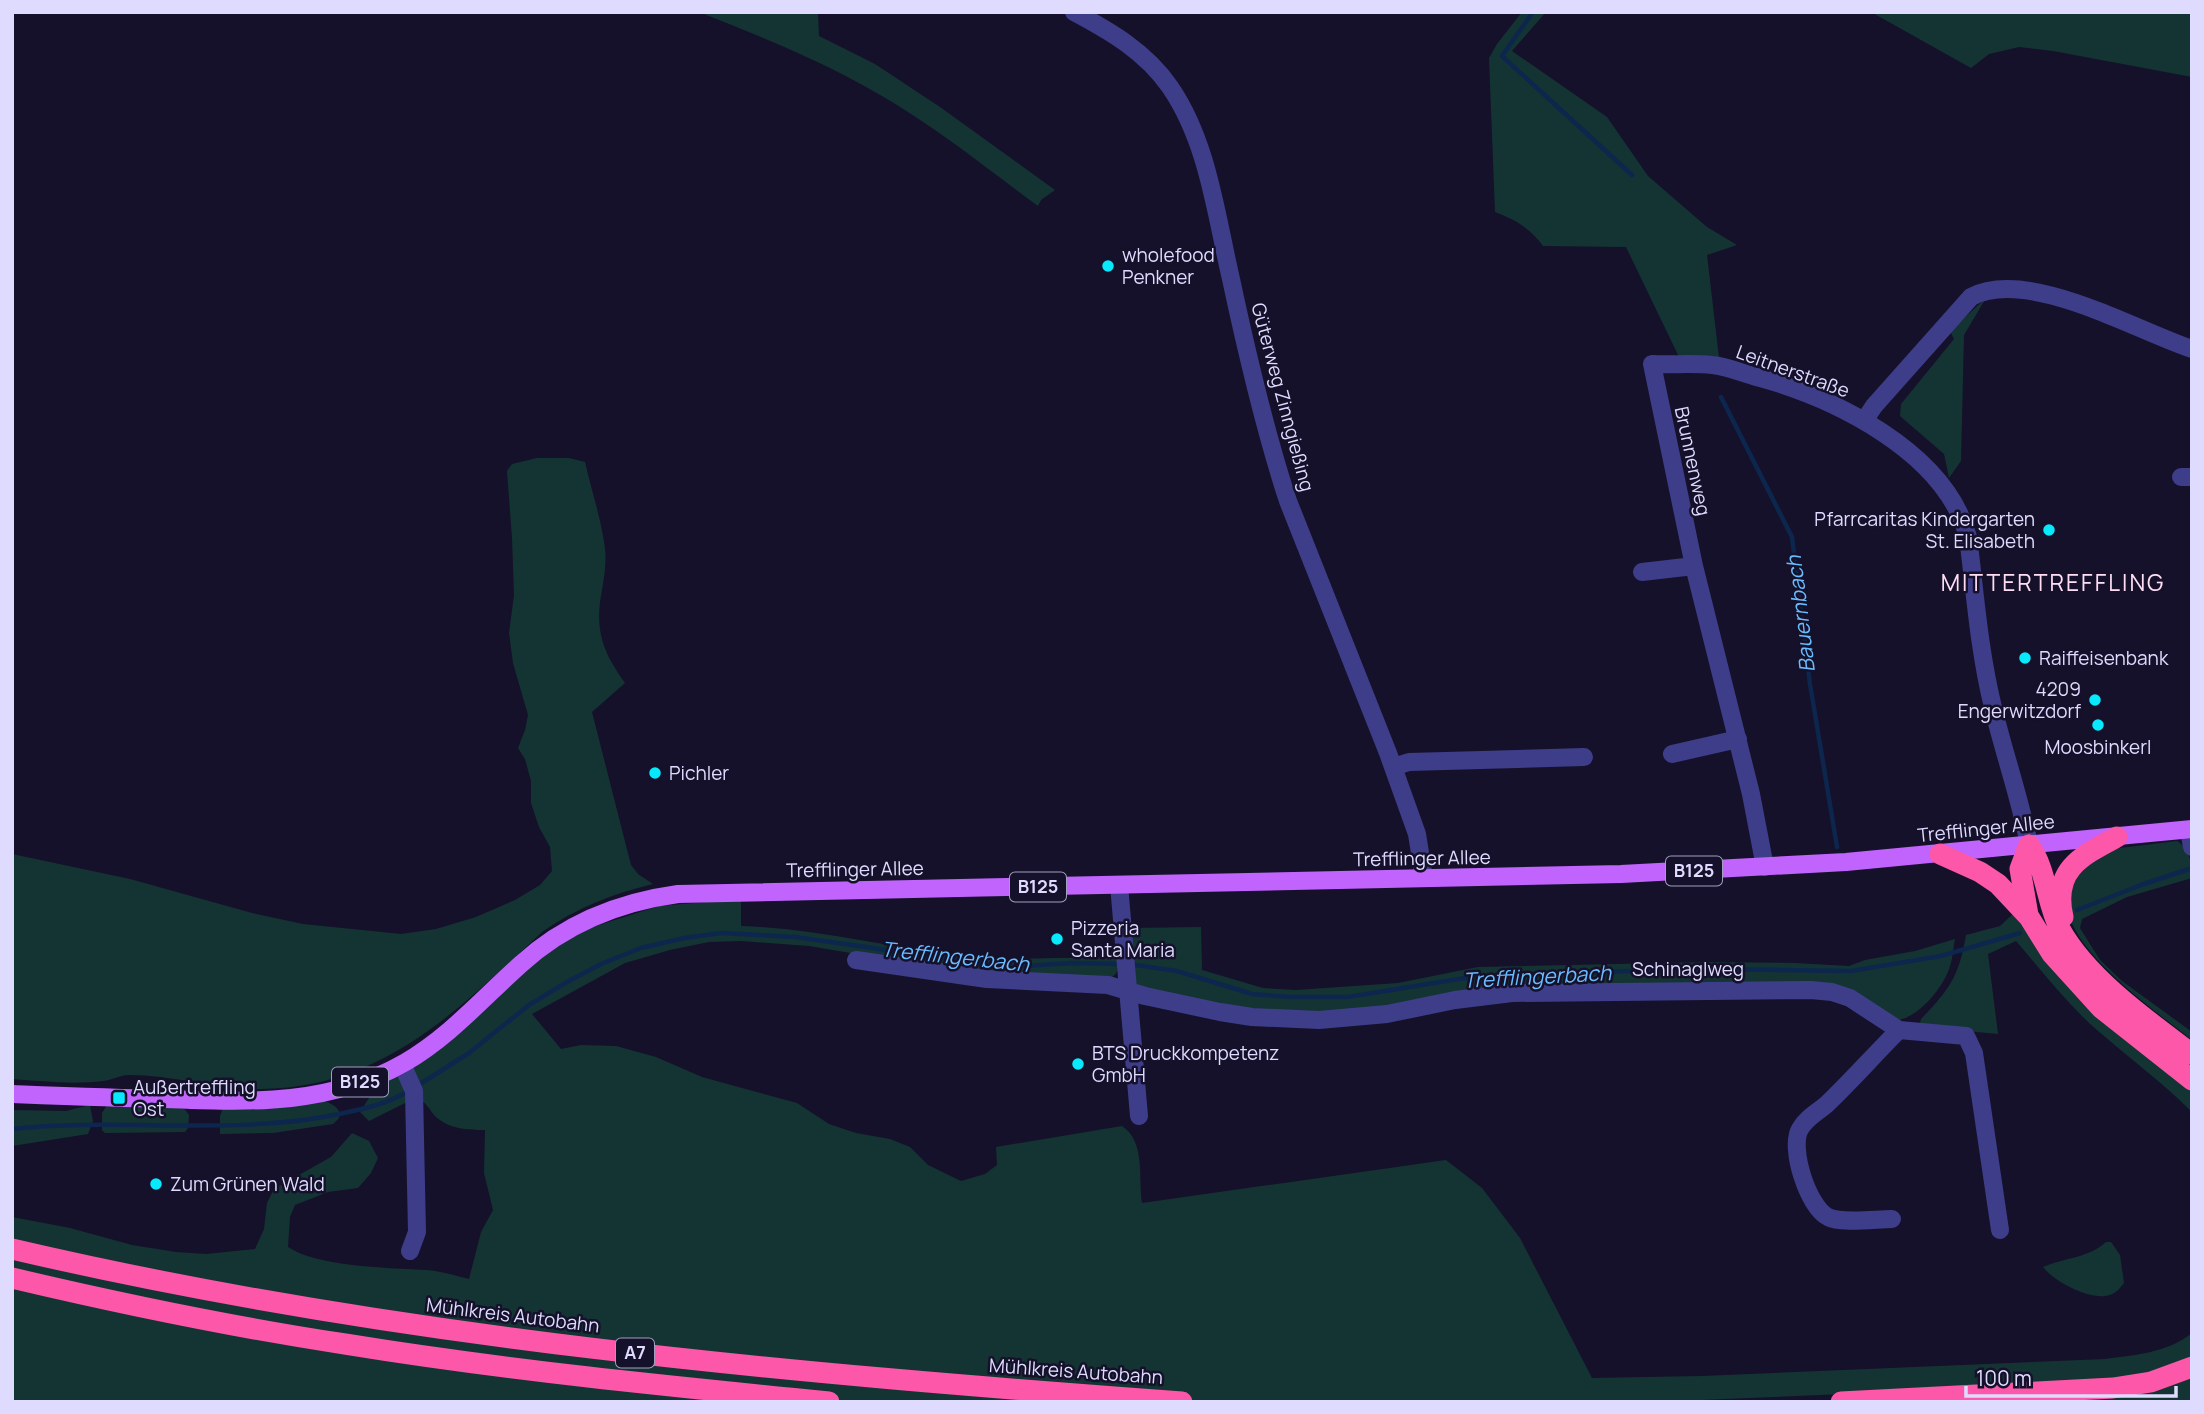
<svg xmlns="http://www.w3.org/2000/svg" width="2204" height="1414" font-family="Manrope,sans-serif">
	<style>
		.green { fill: #143433 }
		.lines { fill: none; stroke-linecap: round; stroke-linejoin: round }
		.stream { stroke: #0d264d; stroke-width: 4.5 }
		.minor { stroke: #3e3d89; stroke-width: 18 }
		.major { stroke: #c163fd; stroke-width: 18 }
		.highway { stroke: #fd57aa; stroke-width: 21 }
		.poi-dot { fill: #09e9fd; stroke: #15112a; stroke-width: 2.5 }
		.labels { text-anchor: middle; stroke-width: 5; stroke-linejoin: round; paint-order: stroke }
		.shield { fill: #15112a; stroke: #a29ebf; stroke-width: 2 }
		.shield-label { font-size: 18px; font-weight: bold; fill: #dedbff }
		.poi-label { font-size: 19px; fill: #dedbff; stroke: #15112a; text-anchor: start }
		.street-label { font-size: 19px; fill: #dedbff; stroke: #15112a }
		.water-label { font-size: 21px; font-style: italic; fill: #6abcfe; stroke: #15112a }
		.quarter-label { font-size: 23px; letter-spacing: 2px; fill: #ffddf3; stroke: #15112a }
	</style>
	<rect width="100%" height="100%" fill="#15112a"/>
	<path class="green" d="M699,12H818L819,36L875,64L940,107L1055,190L1041,200L1038,206C985,167 932,124 875,92C818,59 759,36 699,12Z
		M1522,12H1546L1512,51L1607,117L1648,176L1707,227L1737,245L1707,255L1720,366L1681,361L1626,247L1543,246C1530,228 1516,220 1495,212L1489,58L1497,44Z
		M1871,12H2192V77L2053,51L2019,47L1989,54L1971,68Z
		M1986,298L1964,335L1961,461L1949,478L1944,454L1900,416L1901,404L1954,339L1950,331Z
		M537,458H569L585,462C591,489 600,515 604,542C608,563 603,582 600,602C596,636 606,656 625,683L592,712L631,865L638,874L653,884C612,894 576,908 542,932C459,1009 383,1088 261,1089C216,1089 173,1075 129,1075C120,1075 112,1080 103,1081C73,1085 42,1081 12,1079V854L130,879L252,913L303,924L401,934L436,929L476,917L515,900L540,885L552,871L550,847L539,827L531,803V781L525,759L518,748L525,730L528,715L513,663L509,633L514,595L512,538L507,471L512,464Z
		M2177,841C2190,849 2192,863 2192,878L2127,897L2082,919L2080,928L2100,960L2122,981L2192,1032V1040C2158,1013 2074,954 2068,910C2067,900 2071,887 2073,877L2099,854L2120,848Z
		M741,899V926C816,928 889,948 963,956C1015,962 1066,956 1117,958C1118,969 1119,975 1108,979L945,969L809,946L741,941L709,942L670,950L625,963L532,1014L561,1049L581,1045L616,1046L656,1057L702,1077L797,1103L829,1124L856,1133L890,1139L910,1147L928,1165L961,1181L985,1174L997,1165L996,1147L1122,1126C1146,1142 1138,1177 1142,1203L1446,1160L1482,1188L1520,1238L1592,1378L1702,1376L2105,1359C2135,1355 2167,1353 2192,1333V1358L2139,1377L1915,1391L1651,1402H12V1217L70,1228L132,1245L176,1252L206,1254L255,1249L264,1229L267,1203L274,1189L331,1157L352,1133L369,1141L378,1158L371,1173L358,1188L328,1192L295,1205L290,1217L288,1247C318,1267 389,1268 427,1270C441,1271 456,1276 469,1279L481,1232L493,1210L484,1173L485,1130C468,1130 448,1129 435,1116C429,1109 427,1103 418,1099L413,1066L450,1040L536,961L580,931L659,906Z
		M2014,913L2192,1087V1112C2162,1082 2128,1057 2097,1030C2067,1004 2042,971 2016,941L1988,954L1998,1034L1924,1027L1920,1023L1921,1019C1950,989 1959,976 1966,935L2000,926Z
		M1201,927L1202,970L1263,988L1296,990L1398,983L1478,967L1708,962L1795,963L1849,966L1865,960L1915,951L1955,939C1953,948 1953,958 1950,966C1944,987 1919,1017 1898,1020L1856,996L1529,988L1339,1014L1230,1007L1140,987L1133,982L1128,928Z
		M401,1074L409,1101L369,1121L360,1112L376,1087Z
		M325,1101C337,1106 347,1114 333,1124L273,1133L220,1134V1116L223,1108C258,1109 291,1107 325,1101Z
		M90,1105L93,1121L88,1134L12,1146V1110L66,1111Z
		M107,1105L184,1108L189,1115L188,1128L185,1132L105,1133L102,1130V1113Z
		M2106,1242H2111L2120,1255L2124,1283C2119,1290 2114,1295 2105,1296C2086,1298 2055,1282 2043,1267C2063,1258 2089,1258 2106,1242Z
		M2192,1374V1402H1964Z"/>
	<g class="lines">
		<path class="stream" d="M1533,12L1502,56L1632,175
			M1721,397L1792,537L1810,684L1837,847
			M2077,910L2141,885L2192,868
			M1129,964L1177,971L1252,994L1291,997H1348L1465,978L1510,974L1707,969L1851,971L1941,956L2020,933
			M417,1086L469,1053L529,1005L567,982L601,964L641,948L684,938L721,933L795,937L1008,967L1072,963L1120,964
			M12,1129C123,1117 235,1137 344,1113C367,1108 390,1103 410,1090"/>
		<path class="minor" d="M1074,12C1110,31 1146,52 1170,87C1208,142 1216,215 1231,279C1247,354 1264,428 1288,501L1388,753L1417,834L1424,878
			M1864,421L1874,406L1971,297C2027,267 2135,330 2192,349
			M2181,477H2192
			M1642,572L1694,566
			M1672,754L1738,739
			M1393,767L1409,762L1584,757
			M2189,830L2192,847
			M1765,867L1751,794L1694,566L1652,364C1672,365 1692,363 1712,365C1725,366 1740,372 1753,376C1833,397 1945,451 1968,537C1975,592 1979,649 1992,703C2003,751 2020,797 2029,845
			M1119,885L1139,1116
			M856,960L987,979L1108,985L1145,996L1220,1012L1252,1017L1319,1020L1387,1014L1455,1000L1512,993L1811,990L1832,992L1850,998L1899,1030C1875,1054 1852,1080 1827,1104C1818,1112 1806,1118 1800,1129C1789,1148 1808,1207 1828,1217C1841,1224 1876,1219 1892,1219
			M1899,1030L1966,1036L1974,1053L2000,1230
			M402,1064L414,1091L417,1232L410,1251"/>
		<path class="major" d="M12,1094C64,1096 115,1098 166,1099C250,1102 328,1106 404,1063C449,1037 482,999 521,964C566,923 619,902 678,894L1621,874L1846,862L2192,829"/>
		<path class="highway" d="M2029,845C2047,870 2046,902 2060,929C2087,978 2148,1021 2192,1054
			M1940,854L1980,872L1998,884L2029,917L2052,954L2101,1008L2192,1080
			M2028,915L2020,869L2029,845
			M2063,917C2052,870 2081,856 2117,837
			M12,1249C396,1339 789,1373 1182,1402
			M12,1278C122,1304 233,1327 345,1344C505,1370 667,1386 829,1402
			M1841,1402L2113,1388L2151,1382L2192,1367"/>
	</g>
	<g class="poi-dot">
		<circle cx="1108" cy="266" r="7"/>
		<circle cx="2049" cy="530" r="7"/>
		<circle cx="2025" cy="658" r="7"/>
		<circle cx="2095" cy="700" r="7"/>
		<circle cx="2098" cy="725" r="7"/>
		<circle cx="655" cy="773" r="7"/>
		<circle cx="1057" cy="939" r="7"/>
		<circle cx="1078" cy="1064" r="7"/>
		<rect x="112" y="1091" width="14" height="14" rx="3.5"/>
		<circle cx="156" cy="1184" r="7"/>
	</g>
	<g class="labels">
		<g class="shield">
			<rect x="1666" y="856.5" width="56" height="29" rx="5"/>
			<rect x="1010" y="872.5" width="56" height="29" rx="5"/>
			<rect x="332" y="1067.5" width="56" height="29" rx="5"/>
			<rect x="616" y="1338.5" width="38" height="29" rx="5"/>
		</g>
		<g class="shield-label">
			<text x="1694" y="877">B125</text>
			<text x="1038" y="893">B125</text>
			<text x="360" y="1088">B125</text>
			<text x="635" y="1359">A7</text>
		</g>
		<g class="poi-label">
			<text x="1122" y="262">wholefood<tspan x="1122" dy="22">Penkner</tspan></text>
			<text x="2035" y="526" text-anchor="end">Pfarrcaritas Kindergarten<tspan x="2035" dy="22">St. Elisabeth</tspan></text>
			<text x="2039" y="665">Raiffeisenbank</text>
			<text x="2081" y="696" text-anchor="end">4209<tspan x="2081" dy="22">Engerwitzdorf</tspan></text>
			<text x="2098" y="754" text-anchor="middle">Moosbinkerl</text>
			<text x="669" y="780">Pichler</text>
			<text x="1071" y="935">Pizzeria<tspan x="1071" dy="22">Santa Maria</tspan></text>
			<text x="1092" y="1060">BTS Druckkompetenz<tspan x="1092" dy="22">GmbH</tspan></text>
			<text x="133" y="1094">Außertreffling<tspan x="133" dy="22">Ost</tspan></text>
			<text x="170" y="1191">Zum Grünen Wald</text>
		</g>
		<g class="street-label">
			<text transform="translate(1793 371) rotate(20)" y="7">Leitnerstraße</text>
			<text transform="translate(1283 397) rotate(75)" y="7">Güterweg Zinngießing</text>
			<text transform="translate(1693 461) rotate(78)" y="7">Brunnenweg</text>
			<text transform="translate(1986 828) rotate(-6)" y="7">Trefflinger Allee</text>
			<text transform="translate(1422 858) rotate(-1)" y="7">Trefflinger Allee</text>
			<text transform="translate(855 869) rotate(-1)" y="7">Trefflinger Allee</text>
			<text x="1688" y="976">Schinaglweg</text>
			<text transform="translate(513 1315) rotate(7)" y="7">Mühlkreis Autobahn</text>
			<text transform="translate(1076 1371) rotate(4)" y="7">Mühlkreis Autobahn</text>
		</g>
		<g class="water-label">
			<text transform="translate(1801 614) rotate(-97)" y="7">Bauernbach</text>
			<text transform="translate(955 957) rotate(6)" y="7">Trefflingerbach</text>
			<text transform="translate(1537 977) rotate(-3)" y="7">Trefflingerbach</text>
		</g>
		<g class="quarter-label">
			<text x="2053" y="591">MITTERTREFFLING</text>
		</g>
	</g>
	<rect width="2204" height="1414" fill="none" stroke="#dedbff" stroke-width="28"/>
	<path d="M1966 1386v10h210v-10" fill="none" stroke="#dedbff" stroke-width="3.5"/>
	<text x="1976" y="1386" font-size="21" fill="#dedbff" stroke="#15112a" stroke-width="5" paint-order="stroke">100 m</text>
</svg>
